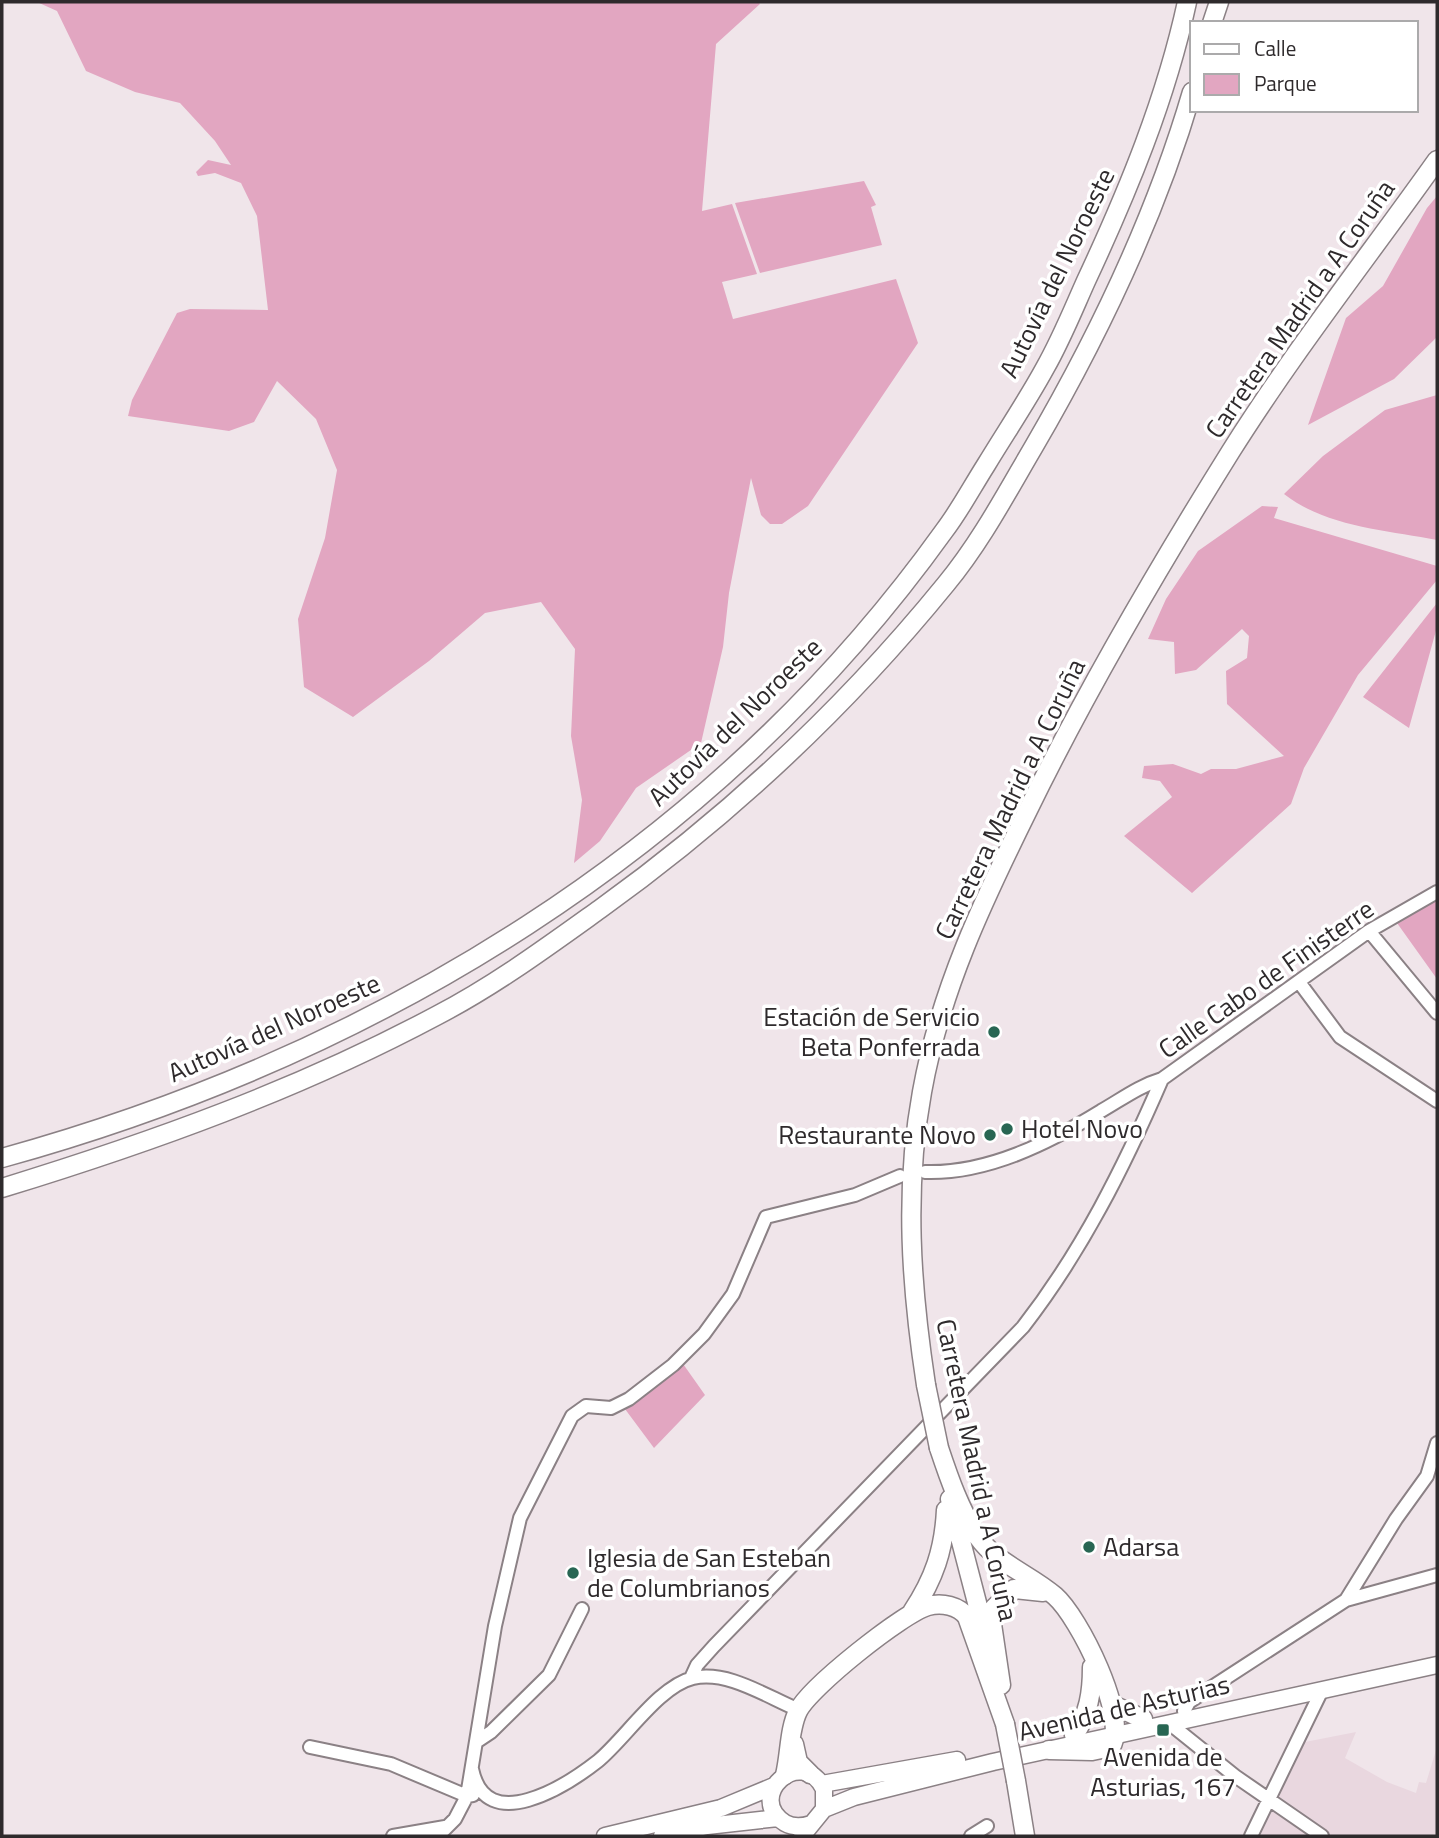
<svg xmlns="http://www.w3.org/2000/svg" width="1439" height="1838" font-family="'Titillium Web',sans-serif">
	<style>
		.built { fill: #e9d7df }
		.green { fill: #e2a6c1 }
		.lines { fill: none; stroke-linecap: round; stroke-linejoin: round }
		.minor-casing { stroke: #8b8185; stroke-width: 16 }
		.major-casing { stroke: #8b8185; stroke-width: 19 }
		.highway-casing { stroke: #8b8185; stroke-width: 21 }
		.minor { stroke: #fff; stroke-width: 12 }
		.major { stroke: #fff; stroke-width: 16 }
		.highway { stroke: #fff; stroke-width: 18 }
		.highway-bridge-casing { stroke: #8b8185; stroke-width: 21; stroke-linecap: butt }
		.highway-bridge { stroke: #fff; stroke-width: 18 }
		.poi-dot { fill: #286653; stroke: #fff; stroke-width: 2.5 }
		.labels { text-anchor: middle; stroke-width: 7; stroke-linejoin: round; paint-order: stroke }
		.street-label { font-size: 26px; fill: #2e2a2c; stroke: #fff }
		.poi-label { font-size: 26px; fill: #2e2a2c; stroke: #fff; text-anchor: start }
	</style>
	<rect width="100%" height="100%" fill="#f0e5ea"/>
	<path class="built" d="M1356,1732L1345,1758L1387,1782L1416,1793L1419,1782L1426,1783L1437,1747V1836H1260L1305,1742Z"/>
	<path class="green" d="M37,2H758L760,4L716,44L702,211L732,204L757,274L722,282L733,319L896,279L918,343L808,506L782,524H770L761,515L751,478L729,593L723,647L701,743L636,788L600,841L574,863L582,800L571,736L575,649L541,602L485,613L429,661L353,717L304,687L298,619L325,538L337,470L316,419L277,381L254,422L229,431L128,416L132,400L177,313L190,309L268,310L257,216L241,183L215,173L198,176L196,172L208,160L231,165L215,141L180,103L135,92L86,71L57,11Z
		M864,181L876,205L871,207L882,245L760,273L735,203Z
		M1437,196V337L1394,379L1308,425L1346,318L1383,286L1427,208Z
		M1437,395V540C1386,530 1326,527 1284,494L1323,456L1385,410Z
		M1262,506L1278,507L1274,518L1437,566V580L1358,675L1304,768L1291,804L1192,893L1124,836L1172,797L1160,781L1142,778L1144,766L1173,764L1201,774L1211,769H1236L1284,756L1227,704L1226,671L1247,658L1249,636L1242,629L1196,670L1175,674L1174,642L1148,639L1166,599L1198,551Z
		M1437,603V627L1409,728L1363,697Z
		M1437,897V979L1397,923Z
		M681,1361L705,1395L654,1448L625,1409Z"/>
	<g class="lines">
		<defs>
			<path id="minor" d="M1369,931L1437,1013
				M1299,982L1340,1037L1437,1101
				M925,1172C987,1174 1049,1143 1101,1111C1122,1099 1139,1086 1162,1079L1369,931L1437,892
				M1346,1600L1437,1575
				M691,1678L697,1665L714,1646L1023,1327C1082,1251 1124,1167 1162,1079
				M1184,1711L1189,1702L1346,1600L1396,1519L1427,1476L1437,1443
				M1169,1723L1235,1776L1322,1836
				M476,1742L491,1732L549,1675L582,1609
				M310,1747L391,1764L467,1796L473,1795
				M472,1769C486,1837 566,1786 598,1761C625,1739 659,1686 693,1678C728,1670 767,1697 799,1710
				M393,1836L445,1827
				M438,1836L455,1819L467,1796L495,1626L520,1518L572,1416L586,1406L611,1408L629,1399L673,1365L704,1334L733,1294L766,1217L855,1195L900,1176
				M971,1836L987,1826
				M1251,1836L1322,1690"/>
			<path id="major" d="M822,1784L957,1760
				M824,1809L854,1797L993,1762L1437,1665
				M605,1836L721,1808L774,1786
				M662,1836L707,1826L778,1818
				M802,1836L824,1809V1789C801,1744 744,1797 785,1823C794,1828 802,1827 811,1824"/>
			<path id="highway" d="M1212,23L1219,2
				M2,1158C375,1055 716,849 944,531C960,510 972,487 986,465C1006,432 1027,401 1045,368C1061,340 1073,310 1086,281C1128,191 1166,99 1187,2
				M2,1188C152,1142 297,1090 436,1016C494,986 547,947 600,909C728,817 846,707 946,584C980,543 1006,494 1033,448C1099,335 1155,218 1192,92
				M926,1385C911,1287 904,1190 922,1092C940,991 983,901 1028,810C1088,687 1158,568 1231,451C1294,351 1368,257 1437,160
				M939,1448C949,1478 960,1510 978,1537C996,1563 1031,1575 1055,1596C1079,1617 1129,1717 1111,1747L1092,1751L1049,1750
				M950,1499L988,1645
				M912,1612C934,1579 944,1550 946,1510
				M1001,1685L992,1624L994,1608L1014,1589L1043,1592
				M1111,1704L1143,1719
				M1074,1735C1089,1714 1092,1692 1092,1667
				M794,1744L798,1762L810,1774
				M785,1775C790,1755 789,1729 798,1711C810,1687 903,1613 928,1606C942,1602 959,1606 967,1617L1005,1724
				M1016,1781L1025,1836"/>
		</defs>
		<use href="#minor" class="minor-casing"/>
		<use href="#major" class="major-casing"/>
		<use href="#highway" class="highway-casing"/>
		<use href="#minor" class="minor"/>
		<use href="#major" class="major"/>
		<use href="#highway" class="highway"/>
		<defs>
			<path id="highway-bridge" d="M926,1385L939,1448
				M1005,1724L1016,1781"/>
		</defs>
		<use href="#highway-bridge" class="highway-bridge-casing"/>
		<use href="#highway-bridge" class="highway-bridge"/>
	</g>
	<g class="poi-dot">
		<circle cx="994" cy="1032" r="7"/>
		<circle cx="1007" cy="1129" r="7"/>
		<circle cx="990" cy="1135" r="7"/>
		<circle cx="1089" cy="1547" r="7"/>
		<circle cx="573" cy="1573" r="7"/>
		<rect x="1156" y="1723" width="14" height="14" rx="3.5"/>
	</g>
	<g class="labels">
		<g class="street-label">
			<text transform="translate(1057 273) rotate(-64)" y="9">Autovía del Noroeste</text>
			<text transform="translate(1300 309) rotate(-55)" y="9">Carretera Madrid a A Coruña</text>
			<text transform="translate(735 722) rotate(-44)" y="9">Autovía del Noroeste</text>
			<text transform="translate(1010 799) rotate(-64)" y="9">Carretera Madrid a A Coruña</text>
			<text transform="translate(1266 979) rotate(-35)" y="9">Calle Cabo de Finisterre</text>
			<text transform="translate(274 1028) rotate(-24)" y="9">Autovía del Noroeste</text>
			<text transform="translate(977 1470) rotate(78)" y="9">Carretera Madrid a A Coruña</text>
			<text transform="translate(1124 1708) rotate(-13)" y="9">Avenida de Asturias</text>
		</g>
		<g class="poi-label">
			<text x="980" y="1026" text-anchor="end">Estación de Servicio<tspan x="980" dy="30">Beta Ponferrada</tspan></text>
			<text x="1021" y="1138">Hotel Novo</text>
			<text x="976" y="1144" text-anchor="end">Restaurante Novo</text>
			<text x="1103" y="1556">Adarsa</text>
			<text x="587" y="1567">Iglesia de San Esteban<tspan x="587" dy="30">de Columbrianos</tspan></text>
			<text x="1163" y="1766" text-anchor="middle">Avenida de<tspan x="1163" dy="30">Asturias, 167</tspan></text>
		</g>
	</g>
	<rect width="1439" height="1838" fill="none" stroke="#2e2a2c" stroke-width="7"/>
	<rect x="1190" y="21" width="228" height="91" fill="#ffffff" stroke="#abaaab" stroke-width="2"/>
	<rect x="1204" y="44" width="35" height="10" fill="#ffffff" stroke="#abaaab" stroke-width="2"/>
	<text x="1254" y="56" font-size="21" fill="#2e2a2c">Calle</text>
	<rect x="1204" y="74" width="35" height="21" fill="#e2a6c1" stroke="#abaaab" stroke-width="2"/>
	<text x="1254" y="91" font-size="21" fill="#2e2a2c">Parque</text>
</svg>
